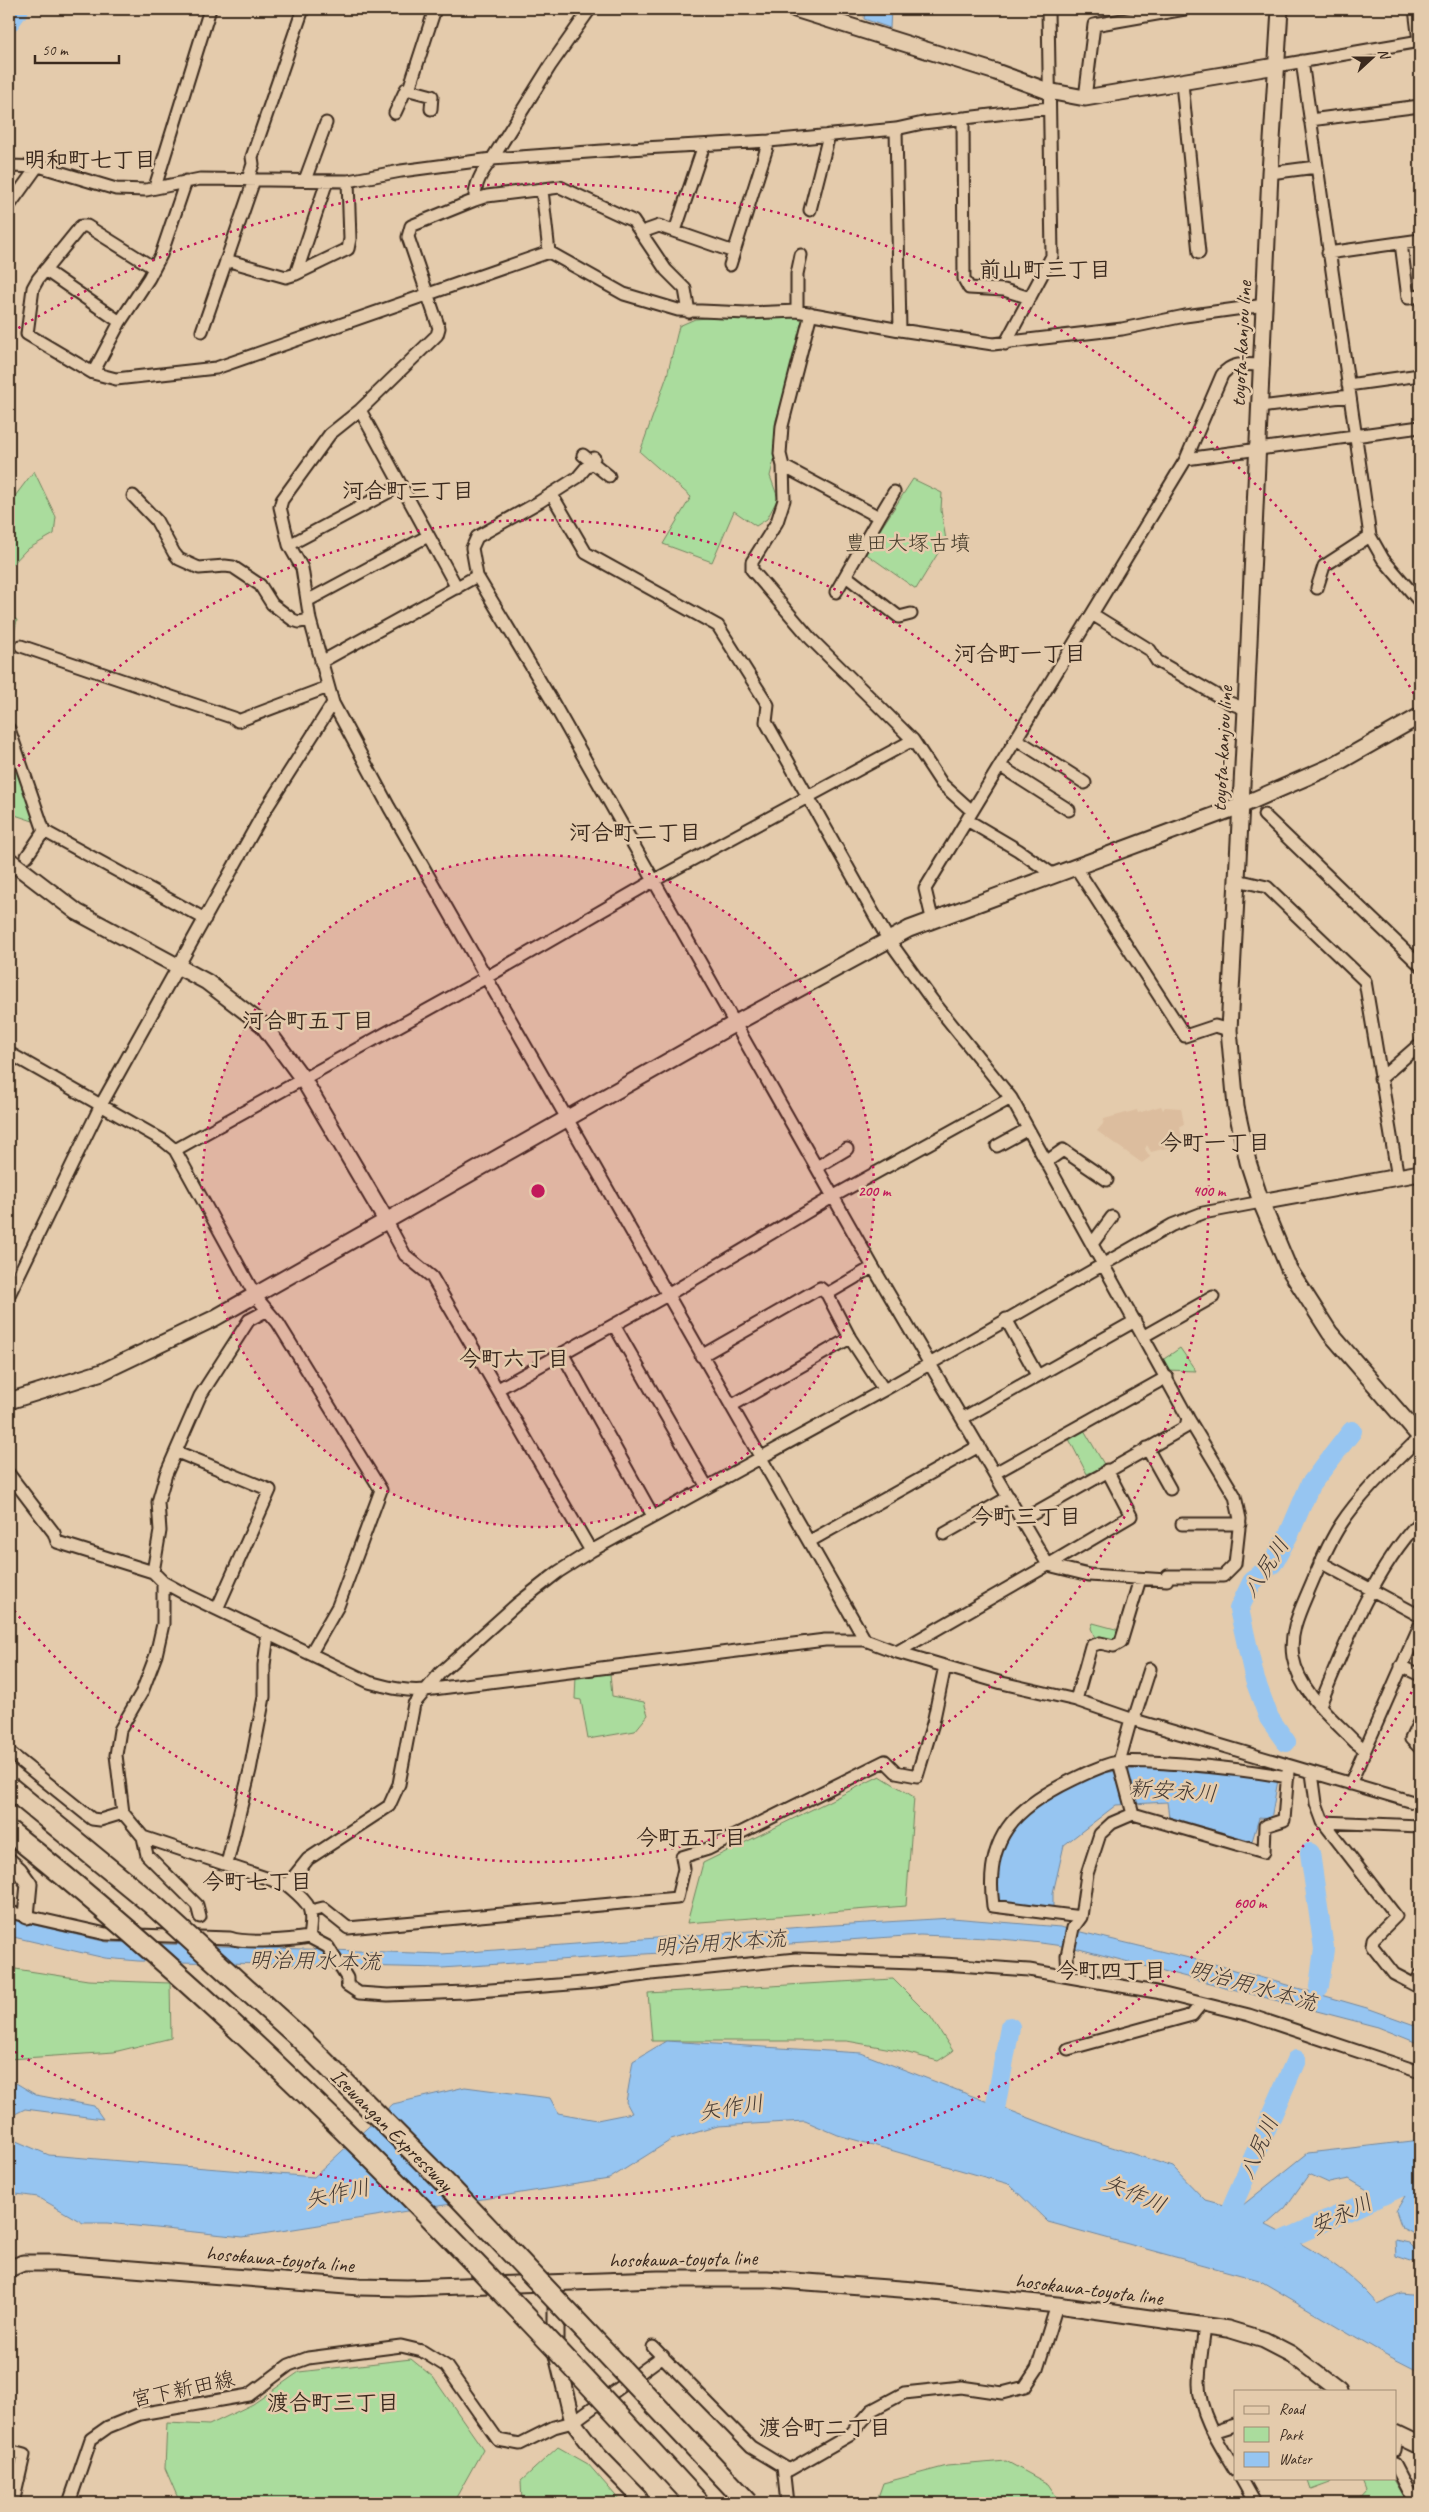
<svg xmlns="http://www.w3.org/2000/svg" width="1429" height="2512" font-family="Caveat,'Klee One',sans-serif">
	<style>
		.built { fill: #dcbd9e }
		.green { fill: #aadc9d; stroke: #72835e }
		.water { fill: #96c5f1; stroke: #72879d }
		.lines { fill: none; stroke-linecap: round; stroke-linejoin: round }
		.river { stroke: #96c5f1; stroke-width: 20 }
		.street-casing { stroke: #3b2a1e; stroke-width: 15 }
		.secondary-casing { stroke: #3b2a1e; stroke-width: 19 }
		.street { stroke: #e4cbac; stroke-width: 11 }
		.secondary { stroke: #e4cbac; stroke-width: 15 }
		.highway-bridge-casing { stroke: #3b2a1e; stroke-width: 24; stroke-linecap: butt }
		.highway-bridge { stroke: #e4cbac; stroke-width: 20 }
		.ring { fill: none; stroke: #c2185b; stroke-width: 2.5; stroke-dasharray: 2.5 5 }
		.labels { text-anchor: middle; stroke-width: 5; stroke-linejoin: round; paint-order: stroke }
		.street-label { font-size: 21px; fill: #3b2a1e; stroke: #e4cbac }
		.park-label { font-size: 21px; fill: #463c2b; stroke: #e4cbac }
		.neighbourhood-label { font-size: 22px; font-weight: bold; fill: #3b2a1e; stroke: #e4cbac }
		.water-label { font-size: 22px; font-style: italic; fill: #443a33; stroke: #e4cbac }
		.centre { fill: #c2185b; stroke: #e4cbac; stroke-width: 2.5 }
		.ring-label { font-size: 15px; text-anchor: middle; font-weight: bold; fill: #c2185b; stroke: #e4cbac; stroke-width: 5; stroke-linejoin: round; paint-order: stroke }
	</style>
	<rect width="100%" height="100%" fill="#e4cbac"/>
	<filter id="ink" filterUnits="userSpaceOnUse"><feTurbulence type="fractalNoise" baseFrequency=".02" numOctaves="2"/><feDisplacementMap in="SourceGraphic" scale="10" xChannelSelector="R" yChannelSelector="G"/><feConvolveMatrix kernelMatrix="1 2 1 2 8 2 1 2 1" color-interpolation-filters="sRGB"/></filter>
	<g filter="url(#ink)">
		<path class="built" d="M1161,1106L1163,1110L1165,1107L1181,1108L1184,1124L1180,1126L1182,1144L1151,1152L1147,1145L1145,1149L1150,1157L1142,1163L1097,1131L1103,1124L1104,1119L1137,1110L1138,1113Z"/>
		<path class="green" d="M797,311L805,320L793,370L776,420L775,456L770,476L778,498L767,519L756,526L734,511L712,562L663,544L691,497L640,452L667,376L679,326L695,319Z
			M34,471L56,517L54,534L26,550L9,568V504Z
			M913,479L942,493L941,510L946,540L916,589L865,553Z
			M9,616L17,620L9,655Z
			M9,750L11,756L36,822L9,813Z
			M1180,1348L1196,1371L1167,1370L1161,1361Z
			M1084,1430L1105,1466L1087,1474L1069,1439Z
			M1093,1623L1119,1630L1117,1638L1113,1640L1100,1636L1095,1638L1091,1628Z
			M610,1673L612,1696L644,1702L648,1715L635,1731L588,1739L581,1700L575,1699L576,1676Z
			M880,1776L914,1797L906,1906L687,1923L703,1863Z
			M9,1968L88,1980L170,1983L171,2038L114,2052L9,2059Z
			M893,1979L930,2016L953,2051L938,2061L897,2050L847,2041H652L648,1993Z
			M411,2359L433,2377L483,2449L453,2503H180L165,2468L167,2423L209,2425L253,2404L299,2372Z
			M558,2447L588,2464L622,2503H522L521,2481Z
			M1006,2461L1048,2484L1061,2503H876L883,2483L947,2466Z
			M1307,2478H1332L1330,2483L1311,2490Z
			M1361,2478H1393L1408,2503H1358L1357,2501L1366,2491Z"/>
		<path class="water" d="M865,9H891L890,28L864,19Z
			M1146,1768L1185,1770L1278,1780L1271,1819L1259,1818L1252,1841L1169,1817L1167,1802L1116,1805L1064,1845L1053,1893V1909L997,1900L999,1856L1017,1825L1050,1793L1101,1773Z
			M952,1918L1060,1927L1214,1964L1367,2008L1420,2027V2044L1378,2027L1079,1949C1028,1939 972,1937 920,1935L442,1968L138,1961L105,1958L9,1936V1919L107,1942L442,1954L817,1926Z
			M666,2041L861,2053L1063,2131L1173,2167L1205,2200L1238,2209L1308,2153L1420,2140V2237L1402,2228L1396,2211L1405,2196L1374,2194L1349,2179L1329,2183L1309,2174L1285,2208L1266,2225C1307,2246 1347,2268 1377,2304L1401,2293L1419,2295L1420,2293V2372L1383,2353L1259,2280L1048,2222L1009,2184L838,2135L805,2121L718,2126L671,2140L609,2179L243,2237L107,2223H83L38,2197L9,2193V2138L49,2155L314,2177L393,2104L465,2087L550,2098L558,2113L597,2120L632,2113L626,2102L633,2061Z
			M16,2083L36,2095L94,2106L103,2119L25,2109L9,2117V2086Z
			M1395,2240L1409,2243L1420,2254V2264L1396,2256Z"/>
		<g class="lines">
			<path class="river" d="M9,23L19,9
				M1286,1742L1269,1718L1255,1680L1239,1609L1252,1582L1273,1563L1290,1532L1310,1485L1352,1431
				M1310,1853L1324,1949L1319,1987
				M991,2131L1010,2027
				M1221,2232L1296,2060
				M1265,2249L1420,2178"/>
			<defs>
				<path id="street" d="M590,9L550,66L492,159C482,171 474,184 475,200L411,226L408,237L439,328L437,335L360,410L330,434L282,500L280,507L289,545L302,568L310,620L333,703L389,807L865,1640
					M1415,9L1419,41
					M1302,61L1370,536L1383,559L1420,602
					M1276,66L1420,41
					M1182,83L1199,253
					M409,89L435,9
					M1085,98L1094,25L1185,9
					M395,113L406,89L432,96L431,109
					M963,118L964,279L969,288L1004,290L1030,298
					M1310,120L1420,106
					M896,129L900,330
					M9,166L42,167L116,189L146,190L200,179L348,181L401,171L492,159L644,148L769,141L896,129L923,123L1049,108
					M1270,173L1316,167
					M248,179L253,164L252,157L303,9
					M305,180L326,123
					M186,181L161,255L149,278L120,322L93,373L116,379L216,368L549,252L624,294L678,310L747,313L797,311L900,330L993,344L1122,329L1185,316L1265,305
					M327,181L296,274L348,249L350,239L348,181
					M155,187L210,9
					M542,190L549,252
					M475,200L487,196L560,187L633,221L666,270L685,289L689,312
					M9,206L37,167
					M810,210L829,135
					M675,231L704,145
					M642,232L659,226L734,252L769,141
					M1401,243L1408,298L1420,296
					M1328,253L1420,240
					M226,260L286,277L296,274
					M730,265L734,252
					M45,270L120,322
					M797,311V274L801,255
					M811,313L782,426L780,454L783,466L784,500L777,522L752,562V570L810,638L913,740L942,784L972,811
					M202,331L254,180
					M1005,344L1052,256L1048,9
					M93,373L27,334L33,288L38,279L81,226H87L154,268
					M1348,385L1420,375
					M1260,407L1350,396
					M360,410L457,588
					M583,455L609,476
					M594,458L578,477L539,502L477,537L472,548L477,576L552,701L873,1267L1048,1565L897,1652
					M1186,459L1420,427
					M783,466L879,517L836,592
					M552,495L586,553L718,626L768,705L766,722L888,939L932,1000L1011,1098L1188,1418L1186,1427L1022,1520
					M133,496L156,520L174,553L179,559L199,568L225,566L233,567L260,585L272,604L293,620L299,622L310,620
					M879,517L894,492
					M289,545L400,486
					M846,576L899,617L911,614
					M1317,588L1324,566L1370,536
					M307,601L428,536
					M1092,614L1150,650L1157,661L1230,703L1246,709
					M21,646L234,718L238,721L328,687
					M321,662L477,576
					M9,729L44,831L27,856
					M1016,739L1085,783
					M1000,766L1069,810
					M1264,815L1420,965
					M967,820L1018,850L1052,874
					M44,831L205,919
					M1075,866L1185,1036L1215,1026L1229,1030
					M1237,880L1267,887L1365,981L1398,1178
					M932,918L925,889L1186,459L1222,375C1232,361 1247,365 1263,365
					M9,1053L164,1141L175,1150L256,1297L278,1323L381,1490L338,1606L311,1653
					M1380,1079L1420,1044
					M997,1146L1028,1129
					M175,1150L487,977L662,876L913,740
					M1046,1162L1063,1150L1107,1180
					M817,1167L847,1149
					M387,1222L405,1255L432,1277L591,1551
					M1092,1244L1112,1217
					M827,1294L873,1267
					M9,1295L101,1105L264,812L333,703
					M1006,1319L1037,1375
					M614,1325L707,1487
					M1144,1336L1213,1297
					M562,1353L653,1516
					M701,1356L820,1288L827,1294L850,1338L884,1390
					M498,1389L664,1297L834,1196L1011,1098
					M731,1406L850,1338
					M963,1418L1135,1321
					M1147,1448L1170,1489
					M177,1452L270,1490L217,1609
					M995,1473L1167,1377
					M9,1474L54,1533L57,1542L153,1572L163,1582L185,1594L369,1682C388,1687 405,1692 425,1690L825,1640H865L897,1652L1002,1683L1076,1700L1131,1719L1420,1804
					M1182,1524H1240
					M944,1534L1009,1497
					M810,1541L979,1446
					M1320,1562L1420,1616
					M1048,1565L1089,1575L1167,1580L1168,1576H1223L1235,1564L1240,1519L1235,1496L1188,1418
					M1048,1565L1131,1516L1107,1470
					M153,1572L160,1531L158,1502L166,1474L200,1396L249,1320L266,1311
					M163,1582V1624L156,1655L142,1692L120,1730L116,1755L123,1813L143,1837L287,1885C310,1905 314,1906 309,1937L328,1947L347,1978V1985L359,1993L388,1995L465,1992L596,1982L651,1974L796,1959L944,1964L1029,1970L1156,1992L1249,2015L1420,2072
					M1401,1666L1420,1675
					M1076,1700L1091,1646L1100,1643L1114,1646L1121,1642L1140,1579
					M1320,1705C1345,1644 1374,1569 1420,1521
					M1131,1719L1119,1762L1133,1814
					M1134,1719L1150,1669
					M1420,1720L1411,1739L1420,1748
					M1363,1748L1355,1742C1332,1718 1299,1692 1293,1657C1289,1634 1299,1613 1308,1592C1318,1569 1327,1545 1341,1524C1362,1492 1393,1464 1420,1437
					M9,1752L92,1819L100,1820L123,1813
					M1312,1773L1316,1803L1323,1822L1396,1916L1373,1939L1372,1946L1394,1974L1415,1985L1420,1975
					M1350,1784L1420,1625
					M1323,1822L1420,1826
					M143,1837L147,1855L197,1905L200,1917
					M227,1864L250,1770L264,1697V1665L267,1642L265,1632
					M287,1885L308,1859L389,1806L399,1784L414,1704L440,1673L517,1604L558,1572L591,1551L884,1390L1172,1225L1203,1213L1261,1202
					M311,1911L323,1908L348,1928L677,1898L684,1869L682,1857L708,1849L885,1761L896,1772L917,1776L933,1723L945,1666
					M9,1912L106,1934L230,1938C246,1944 291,1940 309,1937
					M1081,1917L993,1906C984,1838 1014,1808 1072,1780C1087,1773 1101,1765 1118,1762C1139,1760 1161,1763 1182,1764C1218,1767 1253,1771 1288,1777
					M1068,1975L1067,1956L1073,1928L1081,1917L1087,1874L1100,1834L1112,1823L1133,1814L1264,1852L1265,1826L1284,1820L1288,1771
					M1068,2049L1192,2015L1201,2004
					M1205,2325C1203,2344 1199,2365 1199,2384C1199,2414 1220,2445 1235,2470
					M653,2347L751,2447L789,2470L850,2435L872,2410L904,2393L961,2387L1002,2393L1025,2387L1037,2369L1057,2305
					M1213,2432L1235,2425
					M1395,2450L1397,2435
					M9,2451L24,2455L13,2503
					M1395,2464L1409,2491L1419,2503
					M783,2467L787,2503
					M1241,2478L1255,2503
					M69,2503L91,2439L108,2427L140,2414L249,2395L289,2365L308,2358L401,2346L422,2351L446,2366L498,2440L520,2444L554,2427L573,2422L663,2356"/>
				<path id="secondary" d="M795,9L996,72L1048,91L1085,98L1276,66
					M1280,9L1270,173L1246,709L1229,1030L1236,1107L1248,1162L1261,1202L1289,1269L1330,1333L1420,1437
					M9,860L77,912L207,982L263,1025L303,1079L387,1222
					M1261,1202L1420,1173
					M9,1401L102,1372L213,1319L734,1024L909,929L1240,806L1330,767L1420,716
					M9,1861L19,1870L29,1884L26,1916
					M9,2269L23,2263H57L359,2287L407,2288L658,2279H767L914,2290L1057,2305L1228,2329L1264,2340L1291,2354L1339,2391
					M556,2294V2351L573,2422L598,2455L639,2497L641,2503
					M1395,2434L1420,2446"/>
			</defs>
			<use href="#street" class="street-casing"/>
			<use href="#secondary" class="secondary-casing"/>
			<use href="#street" class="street"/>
			<use href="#secondary" class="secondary"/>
			<defs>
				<path id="highway-bridge" d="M9,1787L153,1905L300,2038L453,2191L748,2503
					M9,1831C261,2032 482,2266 699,2503"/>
			</defs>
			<use href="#highway-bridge" class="highway-bridge-casing"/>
			<use href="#highway-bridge" class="highway-bridge"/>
		</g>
	</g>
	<circle cx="538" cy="1191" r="336" fill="#c2185b" fill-opacity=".12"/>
	<g class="ring">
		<circle cx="538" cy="1191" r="336"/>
		<path d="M9 778A671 671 0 1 1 9 1604"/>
		<path d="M1419 1679A1007 1007 0 0 1 12 2050M12 332A1007 1007 0 0 1 1419 703"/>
	</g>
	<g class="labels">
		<g class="street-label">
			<text transform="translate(1241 344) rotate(-87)" y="7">toyota-kanjou line</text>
			<text transform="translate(1222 749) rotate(-87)" y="7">toyota-kanjou line</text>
			<text transform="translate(392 2130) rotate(45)" y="7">Isewangan Expressway</text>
			<text transform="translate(280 2259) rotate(5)" y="7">hosokawa-toyota line</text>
			<text transform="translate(683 2259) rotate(-1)" y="7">hosokawa-toyota line</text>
			<text transform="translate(1089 2289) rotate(7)" y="7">hosokawa-toyota line</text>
			<text transform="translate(183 2389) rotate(-12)" y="7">宮下新田線</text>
		</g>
		<g class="park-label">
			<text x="908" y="550">豊田大塚古墳</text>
		</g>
		<g class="neighbourhood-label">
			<text x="90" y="167">明和町七丁目</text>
			<text x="1045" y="277">前山町三丁目</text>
			<text x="408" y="498">河合町三丁目</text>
			<text x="1020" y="661">河合町一丁目</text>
			<text x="635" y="840">河合町二丁目</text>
			<text x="308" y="1028">河合町五丁目</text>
			<text x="1215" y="1150">今町一丁目</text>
			<text x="514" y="1366">今町六丁目</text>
			<text x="1026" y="1524">今町三丁目</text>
			<text x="691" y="1845">今町五丁目</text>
			<text x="257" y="1889">今町七丁目</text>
			<text x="1111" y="1978">今町四丁目</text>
			<text x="333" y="2410">渡合町三丁目</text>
			<text x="825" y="2435">渡合町二丁目</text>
		</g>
		<g class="water-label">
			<text transform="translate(1265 1567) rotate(-57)" y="8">八尻川</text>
			<text transform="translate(1173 1790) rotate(4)" y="8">新安永川</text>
			<text transform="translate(720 1942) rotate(-4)" y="8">明治用水本流</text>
			<text transform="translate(315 1960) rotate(1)" y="8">明治用水本流</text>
			<text transform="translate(1253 1985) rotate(16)" y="8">明治用水本流</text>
			<text transform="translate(731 2107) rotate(-9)" y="8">矢作川</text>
			<text transform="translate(1258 2147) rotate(-66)" y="8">八尻川</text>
			<text transform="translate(337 2193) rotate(-12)" y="8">矢作川</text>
			<text transform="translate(1135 2193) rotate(23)" y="8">矢作川</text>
			<text transform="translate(1341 2214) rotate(-25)" y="8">安永川</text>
		</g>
	</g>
	<circle cx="538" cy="1191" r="8" class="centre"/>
	<g class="ring-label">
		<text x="874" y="1196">200 m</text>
		<text x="1209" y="1196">400 m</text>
		<text x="1250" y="1908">600 m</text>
	</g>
	<rect width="1429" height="2512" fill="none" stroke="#e4cbac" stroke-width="30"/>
	<rect x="15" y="15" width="1399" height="2482" fill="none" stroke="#3b2a1e" stroke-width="2" filter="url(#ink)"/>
	<rect x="1234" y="2390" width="162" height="90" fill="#e4cbac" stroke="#a08b73"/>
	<rect x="1244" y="2406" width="25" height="8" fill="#e4cbac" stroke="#a08b73"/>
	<text x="1279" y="2414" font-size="15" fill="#3b2a1e">Road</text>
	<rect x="1244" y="2427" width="25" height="15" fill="#aadc9d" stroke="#a08b73"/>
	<text x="1279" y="2440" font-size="15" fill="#3b2a1e">Park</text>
	<rect x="1244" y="2452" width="25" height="15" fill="#96c5f1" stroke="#a08b73"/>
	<text x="1279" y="2464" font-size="15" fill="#3b2a1e">Water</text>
	<g transform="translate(1372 58) rotate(69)" stroke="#e4cbac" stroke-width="4" paint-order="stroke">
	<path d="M0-4L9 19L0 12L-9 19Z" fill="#3b2a1e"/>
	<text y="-8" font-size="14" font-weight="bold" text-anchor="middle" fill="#3b2a1e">N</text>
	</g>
	<path d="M35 55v8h84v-8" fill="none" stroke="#3b2a1e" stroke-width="2.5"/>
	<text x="42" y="55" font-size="15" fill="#3b2a1e" stroke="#e4cbac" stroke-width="4" paint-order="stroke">50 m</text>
</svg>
